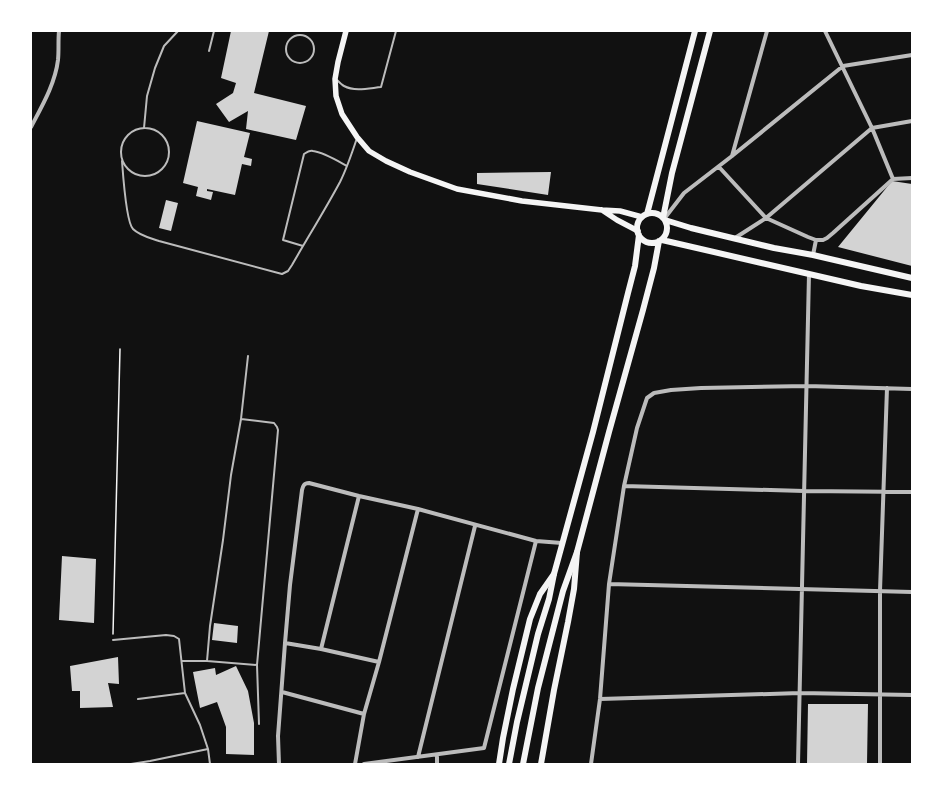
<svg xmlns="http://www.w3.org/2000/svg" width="943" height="795" font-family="Inter,sans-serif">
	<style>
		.building { fill: #d3d3d3 }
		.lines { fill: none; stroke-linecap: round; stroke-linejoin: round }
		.path { stroke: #f5f5f5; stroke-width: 1.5 }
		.service { stroke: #bcbcbc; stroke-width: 2 }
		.minor { stroke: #bcbcbc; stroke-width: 4 }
		.secondary { stroke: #f5f5f5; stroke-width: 5.5 }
		.primary { stroke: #f5f5f5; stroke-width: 6 }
		.trunk { stroke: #f5f5f5; stroke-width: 6 }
	</style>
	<rect width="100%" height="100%" fill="#111"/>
	<path class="building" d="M231,31H269L254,93L306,106L296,140L246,129L248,111L229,122L216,104L233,93L236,83L221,78Z
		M197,121L250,133L244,157L252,159L251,166L242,164L235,195L207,189V191L213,192L211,200L196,196L198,187L183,183Z
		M551,172L548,195L477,184V173Z
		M892,181L912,184V266L838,247Z
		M166,200L178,203L171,231L159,228Z
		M62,556L96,559L94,623L59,620Z
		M214,623L238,626L237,643L212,640Z
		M118,657L119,684L108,683L113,707L80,708V691H72L70,666Z
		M236,666L248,691L254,723V755L226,754V727L217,702L200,708L193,672L215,668L216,675Z
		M808,704H868L867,764H807Z"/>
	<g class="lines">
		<path class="path" d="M113,634L120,349"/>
		<path class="service" d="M286 49a14 14 0 1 1 28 0a14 14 0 1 1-28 0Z
			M209,51L214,31
			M337,80C339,82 342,85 344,86C355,92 370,88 381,87L396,31
			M121 152a24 24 0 1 1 48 0a24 24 0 1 1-48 0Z
			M144,128L147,96L155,68L164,46L178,31
			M122,161C123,174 126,222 133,229C140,236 151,238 159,241L282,274L288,271L292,265C308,237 325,210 340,182C347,168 352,153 357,138
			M303,246L283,240L304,154C307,152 310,150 313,151C323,152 338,161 347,166
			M248,356L241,419L274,423L277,427L278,430L257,665L259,724
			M113,640L166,635L174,636L179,639L185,693
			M182,661H207L257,665
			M207,661L210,626L223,540L231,475L241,419
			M138,699L185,693L200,725L208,749L210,764
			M131,764L150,761L208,749"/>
		<path class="minor" d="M825,31L872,128L893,179
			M31,127C42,106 55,84 58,60C59,50 58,40 59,31
			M732,156L767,31
			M719,167L766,218L808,237L816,240H823L827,238L833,233L893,179L912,178
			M664,219L684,193L732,156L843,66L912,55
			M735,238L766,218L872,128L912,121
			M813,255L816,240
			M624,486L804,491L912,492
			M609,584L912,592
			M285,643L321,649L379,662
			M321,649L359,496
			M282,692L364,714
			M600,699L800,693L912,695
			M437,755V764
			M418,757L475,526
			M279,764L278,736L285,643L290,585L302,490C303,486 304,483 309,483L359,496L418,509L536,541L562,543
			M355,764L364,714L379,662L418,509
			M364,764L484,748L536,541
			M591,764L600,699L609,584L624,486L637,428L647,398L654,393L671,390L701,388L807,386L912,389
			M798,764L809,274
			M880,764V591L887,388"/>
		<path class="secondary" d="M346,31L338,62L335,79L336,96L342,114L357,137L369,151L386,161L410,172L457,189L522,201L602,210L620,211L642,217
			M602,210L617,220L638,231"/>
		<path class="primary" d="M637 228a15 15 0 1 1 30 0a15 15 0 1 1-30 0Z
			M647,214L695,31
			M663,218L672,173L710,31
			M665,220L691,228L774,248L813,255L912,278
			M662,240L861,286L912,295
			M499,764L503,738L513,689L530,619L540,594L554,574L593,432L628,293L635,266L639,235
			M541,764L554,690L568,622L574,589L577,552L609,432L643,310L654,268L659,241"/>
		<path class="trunk" d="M509,764L517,722L538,634L549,599L554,574
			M523,764L538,688L563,591L577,552"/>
	</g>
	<rect width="943" height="795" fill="none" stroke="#ffffff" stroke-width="64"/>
</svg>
